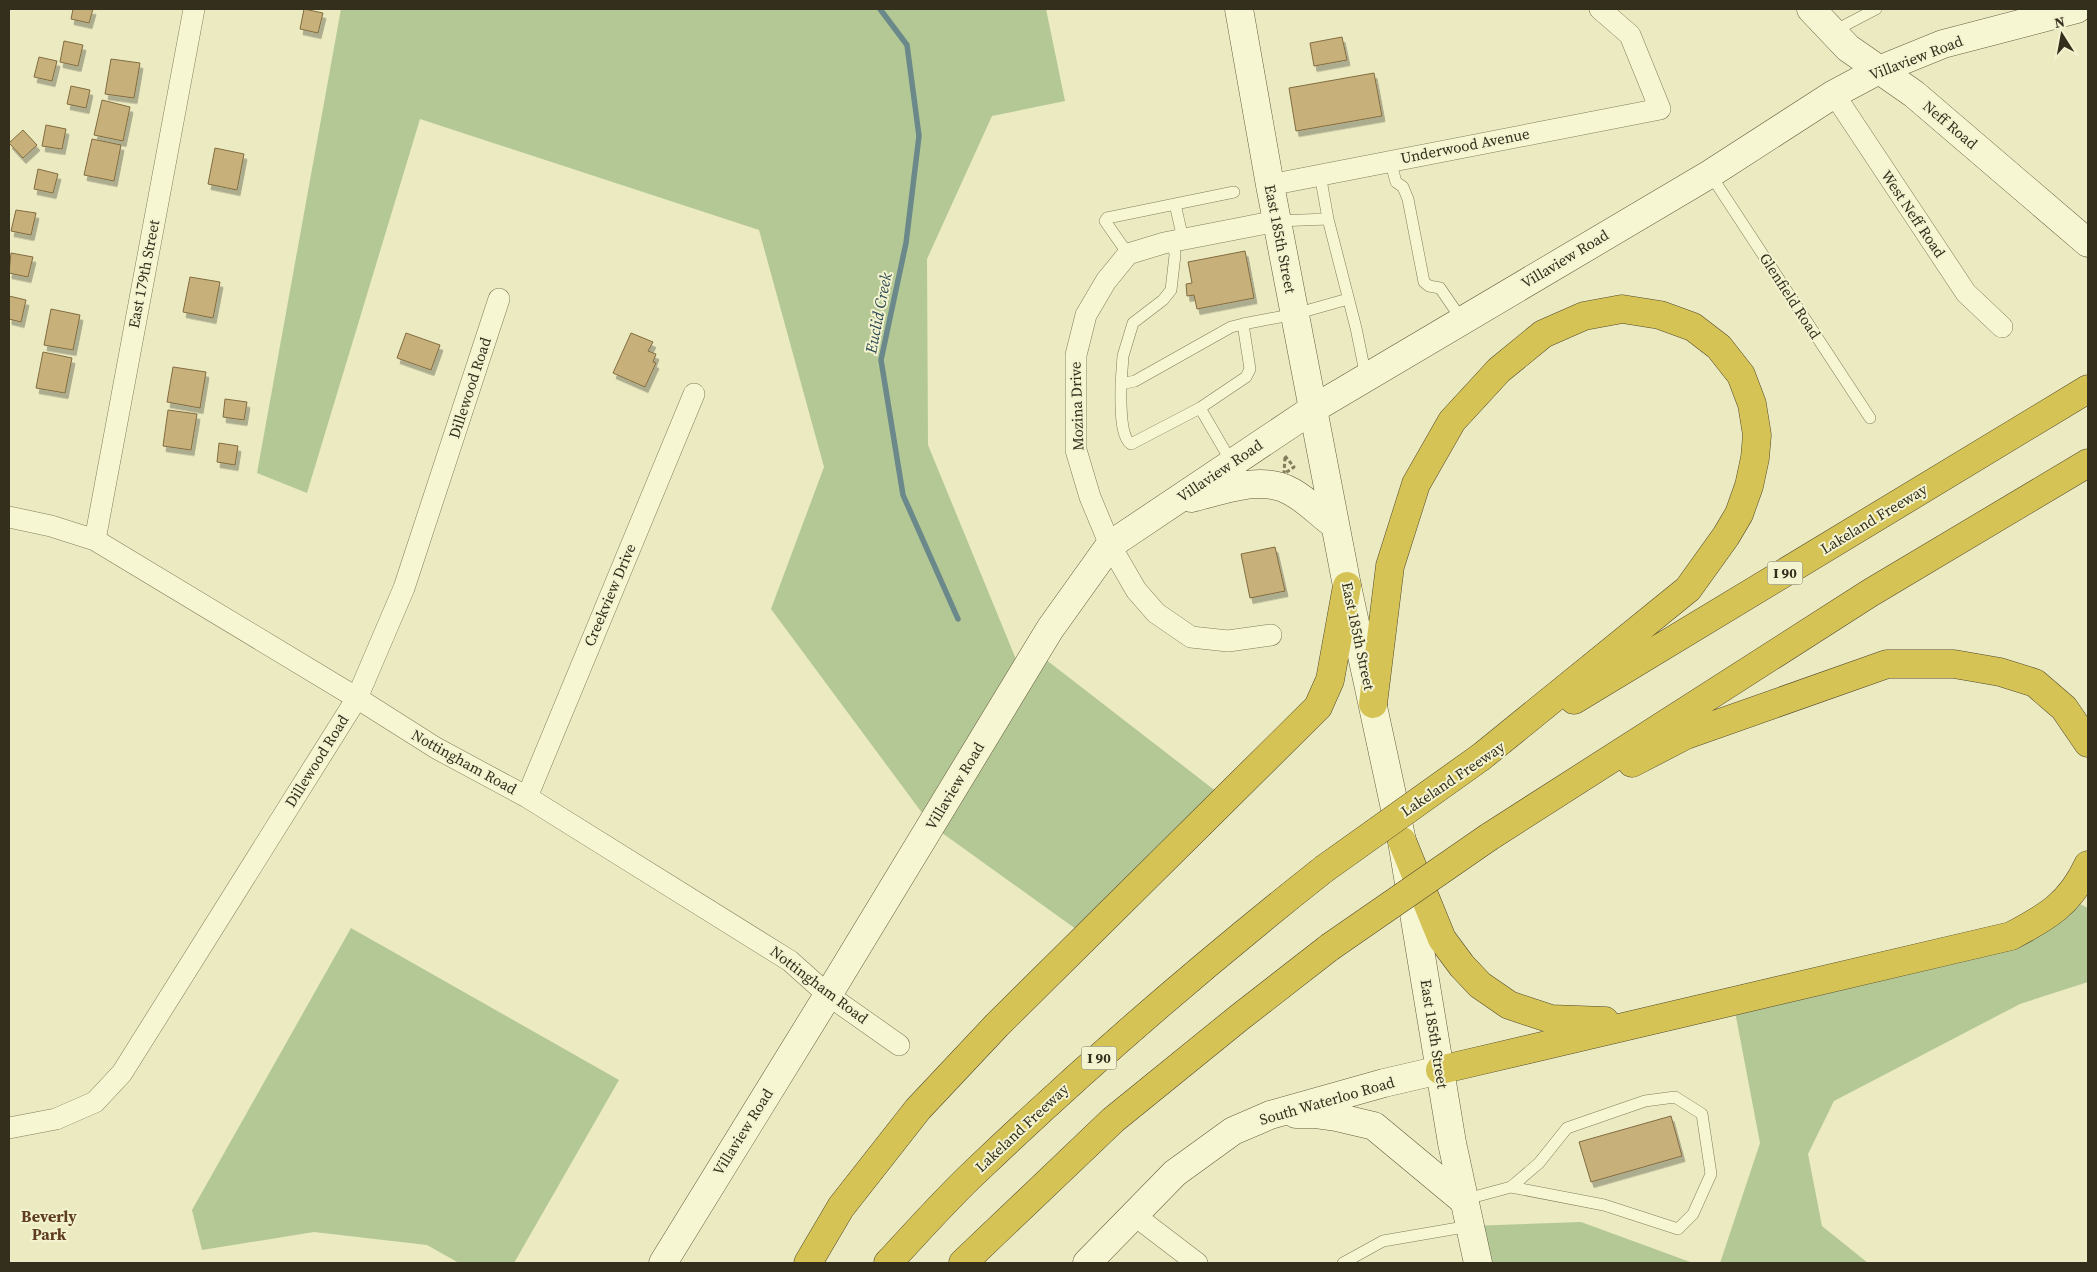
<svg xmlns="http://www.w3.org/2000/svg" width="2097" height="1272" font-family="'Source Serif 4',serif">
	<style>
		.green { fill: #b4c896 }
		.lines { fill: none; stroke-linecap: round; stroke-linejoin: round }
		.stream { stroke: #6b898b; stroke-width: 5.5 }
		.building { fill: #c7b079; stroke: #816c41; filter: url(#shadow) }
		.lane-casing { stroke: #837c5a; stroke-width: 12 }
		.street-casing { stroke: #837c5a; stroke-width: 22 }
		.secondary-casing { stroke: #655c3d; stroke-width: 29 }
		.highway-casing { stroke: #51482e; stroke-width: 29 }
		.path { stroke: #837c5a; stroke-width: 3; stroke-dasharray: 4 2.5; stroke-linecap: butt }
		.lane { stroke: #f6f6d3; stroke-width: 11 }
		.street { stroke: #f6f6d3; stroke-width: 21 }
		.secondary { stroke: #f6f6d3; stroke-width: 28 }
		.highway { stroke: #d6c355; stroke-width: 28 }
		.highway-bridge-casing { stroke: #51482e; stroke-width: 29; stroke-linecap: butt }
		.highway-bridge { stroke: #d6c355; stroke-width: 28 }
		.labels { text-anchor: middle; stroke-width: 4; stroke-linejoin: round; paint-order: stroke }
		.shield { fill: #f3f3d0; stroke: #6d6953; stroke-width: 1 }
		.shield-label { font-size: 14px; font-weight: bold; fill: #342e1d }
		.street-label { font-size: 15px; fill: #342e1d; stroke: #f3f3d0 }
		.water-label { font-size: 16px; font-style: italic; fill: #2d4a53; stroke: #f3f3d0 }
		.neighbourhood-label { font-size: 16px; font-weight: bold; fill: #5e3e1f; stroke: #f3f3d0 }
	</style>
	<defs>
		<filter id="shadow"><feDropShadow dx="3" dy="5.5" stdDeviation="0" flood-color="#0004"/></filter>
	</defs>
	<rect width="100%" height="100%" fill="#ebeac1"/>
	<path class="green" d="M341,9H1046L1065,101L992,116L927,259L928,445L1022,674L1036,652L1226,799L1087,937L931,825L771,609L824,467L759,230L420,119L307,493L257,473Z
		M2068,898L2088,908V982L2020,1004L1834,1101L1808,1154L1822,1226L1868,1263H1720L1760,1143L1733,1001L2011,936Z
		M351,928L619,1080L514,1263H459L427,1245L314,1232L202,1250L192,1210Z
		M1581,1222L1693,1263H1478L1470,1226Z"/>
	<g class="lines">
		<path class="stream" d="M880,9L907,45L919,136L906,243L881,360L903,495L958,619"/>
	</g>
	<path class="building" d="M73,9H93L89,23L71,19Z
		M304,9L323,13L318,33L300,29Z
		M1342,37L1347,60L1314,66L1310,43Z
		M64,41L83,45L78,66L60,62Z
		M39,57L57,61L52,81L34,77Z
		M111,59L140,63L134,98L105,94Z
		M1374,73L1382,116L1296,131L1289,88Z
		M71,86L90,90L86,108L67,104Z
		M102,100L130,107L123,141L94,135Z
		M46,125L66,129L62,149L42,146Z
		M23,130L37,145L23,158L9,143Z
		M92,139L121,145L114,181L84,175Z
		M215,148L244,154L237,190L208,184Z
		M38,169L58,174L53,193L34,189Z
		M16,210L36,213L31,235L11,231Z
		M1245,251L1254,298L1197,309L1194,295L1187,296L1186,284L1192,283L1188,262Z
		M11,253L33,257L28,277L9,273Z
		M190,277L220,282L213,318L183,312Z
		M9,296L26,300L21,322L9,319Z
		M51,309L80,315L73,350L44,345Z
		M406,333L440,345L431,370L397,358Z
		M631,333L653,342L648,351L656,354L653,362L656,363L645,387L613,373Z
		M43,352L72,358L65,393L36,388Z
		M173,367L206,372L200,408L167,402Z
		M225,399L247,402L244,420L223,417Z
		M168,410L197,414L191,450L163,446Z
		M219,443L238,446L235,465L217,462Z
		M1275,547L1285,591L1250,598L1241,554Z
		M1671,1116L1682,1156L1591,1182L1579,1142Z"/>
	<g class="lines">
		<defs>
			<path id="lane" d="M1832,32L1876,9
				M1390,160L1396,182L1403,187L1408,199L1424,282L1429,286L1440,288L1462,320
				M1320,174L1328,219
				M1710,174L1870,418
				M1175,204L1183,239
				M1277,221L1328,219L1356,328L1366,377
				M1128,254L1105,221L1107,218L1234,192
				M1243,324L1295,314L1348,299
				M1121,384C1121,398 1119,436 1131,444L1200,408L1246,377L1250,369L1243,324L1231,327L1135,381L1121,384L1123,356L1133,323L1163,300L1171,290L1175,255L1173,241
				M1200,408L1232,463
				M1463,1200L1511,1187L1539,1163L1567,1128L1645,1101L1675,1097L1702,1114L1711,1174L1693,1214L1678,1229L1604,1205L1511,1187
				M1343,1263L1383,1241L1470,1226"/>
			<path id="street" d="M1834,94L1966,293L2002,327
				M1270,185L1660,109L1630,35L1600,9
				M9,517L51,526L95,540L357,698L436,748L527,797L790,961L828,995L899,1045
				M95,540L194,9
				M1271,635L1228,641L1191,637L1156,613L1136,590L1110,545L1090,497L1076,450V355L1086,315L1106,281L1128,254L1164,243L1277,221
				M527,797L694,394
				M9,1128L56,1119L95,1102L122,1073L357,698L404,588L499,299
				M1134,1215L1197,1263"/>
			<path id="secondary" d="M1239,9L1270,185L1347,586L1402,841L1452,1143L1478,1263
				M1811,9L1848,48L1914,94L2088,243
				M1191,498C1222,491 1262,474 1292,492C1308,501 1321,515 1335,525
				M1296,1114H1314L1336,1117L1374,1126L1463,1200
				M663,1263L828,995L1050,629L1110,545L1313,409L1710,174L1834,94L1879,70L1943,44L2077,9
				M1087,1263L1175,1173L1233,1131L1270,1115L1384,1083L1440,1070"/>
			<path id="highway" d="M1574,700L2088,389
				M1373,704L1390,566L1416,484L1452,421L1499,370L1543,334L1584,316L1622,309L1660,315L1693,327L1719,347L1741,375L1752,404L1757,435L1755,458L1749,486L1739,514L1726,536L1688,589L1481,757
				M1632,763L1686,735L1887,664H1954L2000,672L2035,683L2064,708L2088,743
				M1489,837L1870,593L2088,463
				M1402,841L1442,939L1462,966L1480,985L1509,1005L1551,1019L1605,1021
				M1440,1070L2011,936C2047,917 2070,904 2088,865
				M808,1263L841,1207L918,1109L997,1025L1318,707L1330,680L1347,586
				M888,1263C917,1232 946,1199 977,1170C1088,1064 1204,964 1324,869
				M963,1263L1113,1120L1240,1017L1330,947"/>
		</defs>
		<use href="#lane" class="lane-casing"/>
		<use href="#street" class="street-casing"/>
		<use href="#secondary" class="secondary-casing"/>
		<use href="#highway" class="highway-casing"/>
		<path class="path" d="M1285,456L1294,467L1284,474Z"/>
		<use href="#lane" class="lane"/>
		<use href="#street" class="street"/>
		<use href="#secondary" class="secondary"/>
		<use href="#highway" class="highway"/>
		<defs>
			<path id="highway-bridge" d="M1324,869L1481,757
				M1330,947L1489,837"/>
		</defs>
		<use href="#highway-bridge" class="highway-bridge-casing"/>
		<use href="#highway-bridge" class="highway-bridge"/>
	</g>
	<g class="labels">
		<g class="shield">
			<rect x="1767.5" y="561.5" width="35" height="23" rx="4"/>
			<rect x="1081.5" y="1046.5" width="35" height="23" rx="4"/>
		</g>
		<g class="shield-label">
			<text x="1785" y="578">I 90</text>
			<text x="1099" y="1063">I 90</text>
		</g>
		<g class="street-label">
			<text transform="translate(1916 58) rotate(-21)" y="5">Villaview Road</text>
			<text transform="translate(1950 125) rotate(40)" y="5">Neff Road</text>
			<text transform="translate(1465 146) rotate(-11)" y="5">Underwood Avenue</text>
			<text transform="translate(1913 214) rotate(56)" y="5">West Neff Road</text>
			<text transform="translate(1280 239) rotate(79)" y="5">East 185th Street</text>
			<text transform="translate(1565 259) rotate(-31)" y="5">Villaview Road</text>
			<text transform="translate(144 274) rotate(-79)" y="5">East 179th Street</text>
			<text transform="translate(1790 296) rotate(57)" y="5">Glenfield Road</text>
			<text transform="translate(470 388) rotate(-72)" y="5">Dillewood Road</text>
			<text transform="translate(1077 406) rotate(-92)" y="5">Mozina Drive</text>
			<text transform="translate(1220 471) rotate(-34)" y="5">Villaview Road</text>
			<text transform="translate(1874 519) rotate(-31)" y="5">Lakeland Freeway</text>
			<text transform="translate(610 595) rotate(-67)" y="5">Creekview Drive</text>
			<text transform="translate(1358 636) rotate(78)" y="5">East 185th Street</text>
			<text transform="translate(317 761) rotate(-58)" y="5">Dillewood Road</text>
			<text transform="translate(464 762) rotate(29)" y="5">Nottingham Road</text>
			<text transform="translate(1453 779) rotate(-34)" y="5">Lakeland Freeway</text>
			<text transform="translate(955 786) rotate(-59)" y="5">Villaview Road</text>
			<text transform="translate(819 985) rotate(37)" y="5">Nottingham Road</text>
			<text transform="translate(1434 1034) rotate(81)" y="5">East 185th Street</text>
			<text transform="translate(1327 1101) rotate(-16)" y="5">South Waterloo Road</text>
			<text transform="translate(1022 1128) rotate(-43)" y="5">Lakeland Freeway</text>
			<text transform="translate(743 1132) rotate(-58)" y="5">Villaview Road</text>
		</g>
		<g class="water-label">
			<text transform="translate(878 313) rotate(-79)" y="6">Euclid Creek</text>
		</g>
		<g class="neighbourhood-label">
			<text x="49" y="1222">Beverly<tspan x="49" dy="18">Park</tspan></text>
		</g>
	</g>
	<rect width="2097" height="1272" fill="none" stroke="#342e1d" stroke-width="20"/>
	<g transform="translate(2062 35) rotate(349)" stroke="#f3f3d0" stroke-width="4" paint-order="stroke">
	<path d="M0-4L9 19L0 12L-9 19Z" fill="#342e1d"/>
	<text y="-8" font-size="14" font-weight="bold" text-anchor="middle" fill="#342e1d">N</text>
	</g>
</svg>
